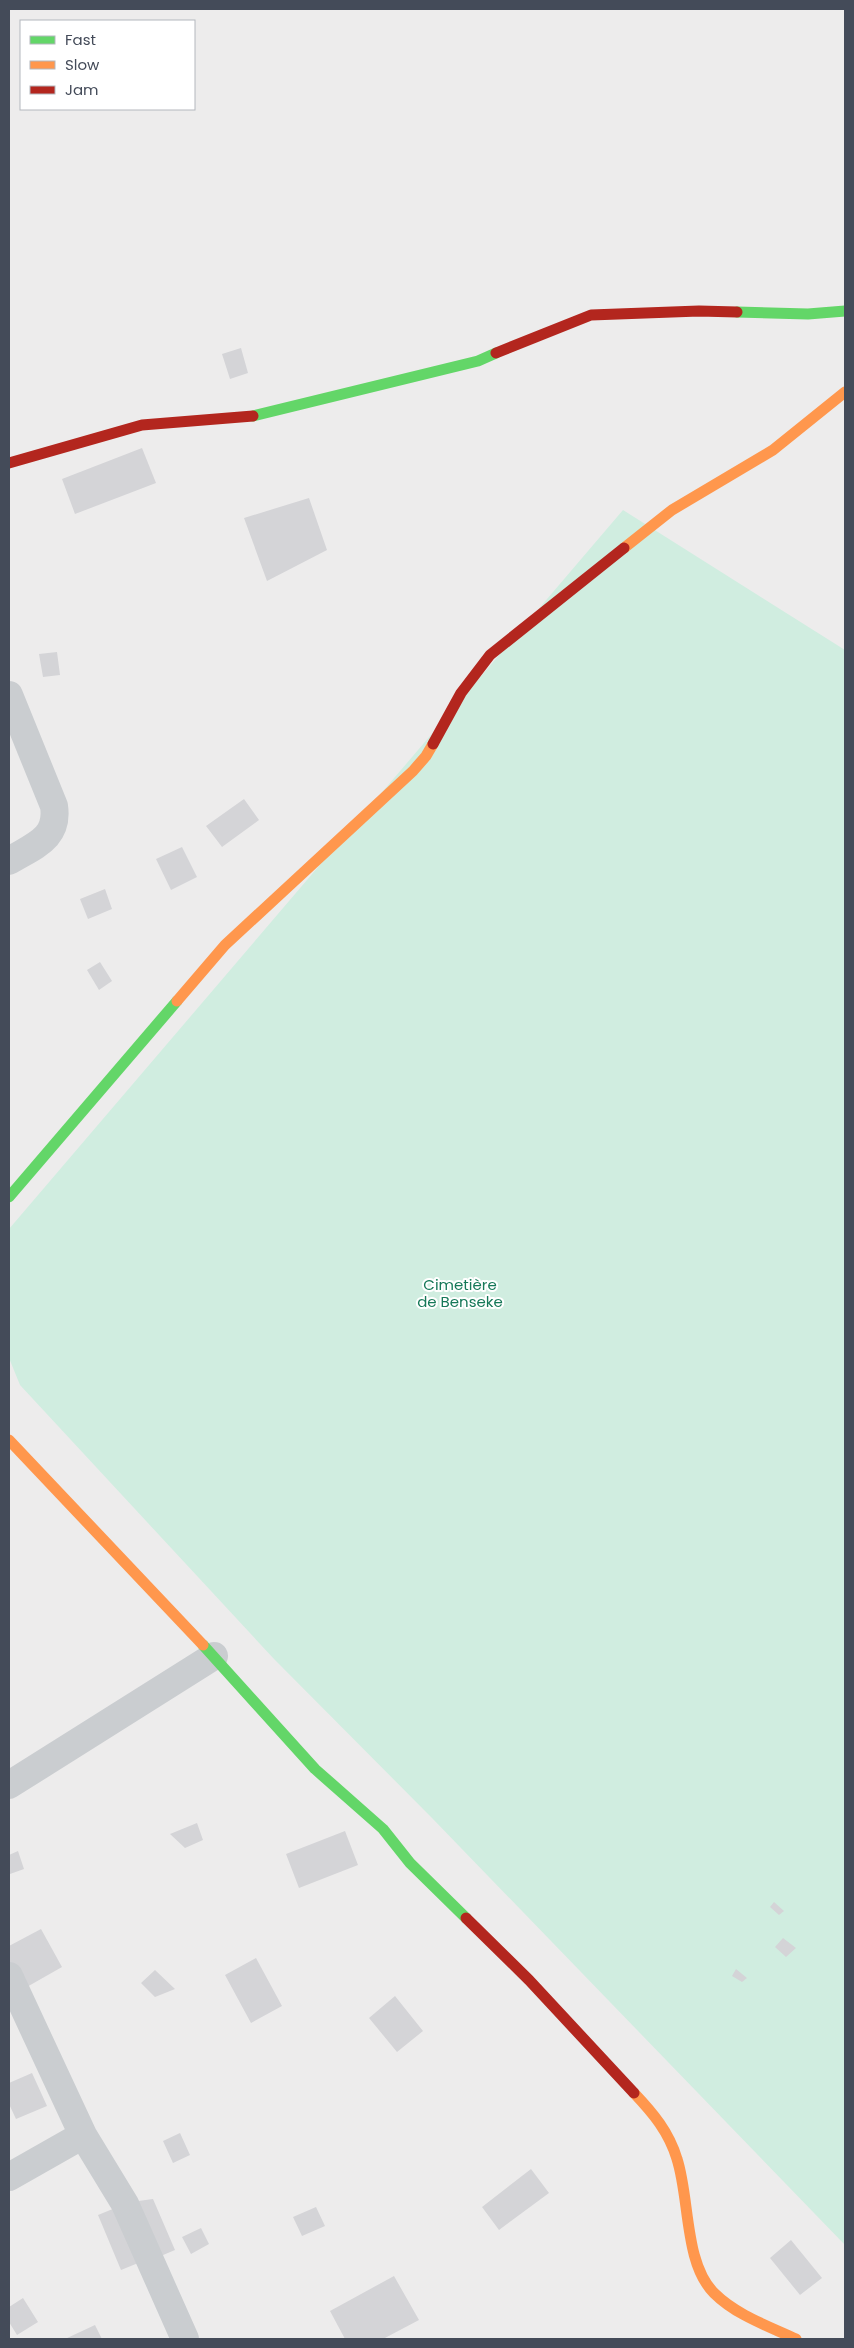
<svg xmlns="http://www.w3.org/2000/svg" width="854" height="2348" font-family="Poppins,sans-serif">
	<style>
		.green { fill: #d0ede0 }
		.building { fill: #d4d4d7 }
		.lines { fill: none; stroke-linecap: round; stroke-linejoin: round }
		.street { stroke: #cacdd0; stroke-width: 28 }
		.fast { stroke: #63d668; stroke-width: 11 }
		.slow { stroke: #ff974d; stroke-width: 11 }
		.jam { stroke: #b3261e; stroke-width: 11 }
		.labels { text-anchor: middle; stroke-width: 4; stroke-linejoin: round; paint-order: stroke }
		.park-label { font-size: 15px; fill: #167858; stroke: #fff }
	</style>
	<rect width="100%" height="100%" fill="#edecec"/>
	<path class="green" d="M623,510L845,650V2245L432,1818L274,1659L20,1385L9,1358V1229Z"/>
	<path class="building" d="M241,348L248,373L230,379L222,354Z
		M142,448L156,483L75,514L62,479Z
		M309,498L327,550L267,581L244,518Z
		M57,652L60,675L43,677L39,654Z
		M244,799L259,820L222,847L206,826Z
		M182,847L197,877L171,890L156,859Z
		M105,889L112,909L88,919L80,899Z
		M100,962L112,981L99,990L87,970Z
		M197,1823L203,1840L185,1848L170,1834Z
		M345,1831L358,1865L299,1888L286,1854Z
		M18,1851L24,1869L10,1874L9,1855Z
		M774,1902L784,1911L779,1915L770,1907Z
		M41,1929L62,1967L11,1996L9,1992V1946Z
		M783,1938L796,1948L786,1957L775,1947Z
		M256,1958L282,2006L251,2023L225,1975Z
		M736,1969L747,1978L742,1982L732,1976Z
		M155,1970L175,1989L155,1997L141,1983Z
		M395,1996L423,2031L397,2052L369,2018Z
		M32,2073L47,2106L16,2119L9,2104V2083Z
		M180,2133L190,2155L173,2163L163,2141Z
		M531,2169L549,2193L499,2230L482,2207Z
		M153,2199L175,2250L156,2258L131,2202Z
		M125,2204L148,2259L121,2270L98,2215Z
		M316,2207L325,2226L302,2236L293,2217Z
		M201,2228L209,2244L191,2254L182,2237Z
		M791,2240L822,2278L800,2295L770,2258Z
		M394,2276L419,2320L383,2339H345L330,2311Z
		M23,2298L38,2322L17,2335L9,2322V2307Z
		M95,2325L102,2339H65Z"/>
	<g class="lines">
		<path class="street" d="M9,695L54,806C59,839 33,846 9,861
			M9,1785L214,1656
			M9,1976L83,2135L125,2204L185,2339
			M9,2177L83,2135"/>
		<path class="fast" d="M737,312L808,314L845,311
			M253,416L478,361L496,353
			M9,1197L177,1001
			M203,1645L315,1769L383,1829L410,1863L466,1918"/>
		<path class="slow" d="M624,548L672,510L773,450L845,392
			M177,1001L225,945L413,771L426,756L433,744
			M9,1440L203,1645
			M634,2093C653,2113 669,2132 677,2159C690,2199 684,2263 714,2293C736,2315 768,2326 796,2339"/>
		<path class="jam" d="M496,353L591,315L699,311L737,312
			M9,463L142,425L253,416
			M433,744L461,693L490,655L624,548
			M466,1918L529,1980L634,2093"/>
	</g>
	<g class="labels">
		<g class="park-label">
			<text x="460" y="1290">Cimetière<tspan x="460" dy="17">de Benseke</tspan></text>
		</g>
	</g>
	<rect width="854" height="2348" fill="none" stroke="#444b59" stroke-width="20"/>
	<rect x="20" y="20" width="175" height="90" fill="#ffffff" stroke="#b4b7bd"/>
	<rect x="30" y="36" width="25" height="8" fill="#63d668" stroke="#b4b7bd"/>
	<text x="65" y="45" font-size="15" fill="#444b59">Fast</text>
	<rect x="30" y="61" width="25" height="8" fill="#ff974d" stroke="#b4b7bd"/>
	<text x="65" y="70" font-size="15" fill="#444b59">Slow</text>
	<rect x="30" y="86" width="25" height="8" fill="#b3261e" stroke="#b4b7bd"/>
	<text x="65" y="95" font-size="15" fill="#444b59">Jam</text>
</svg>
